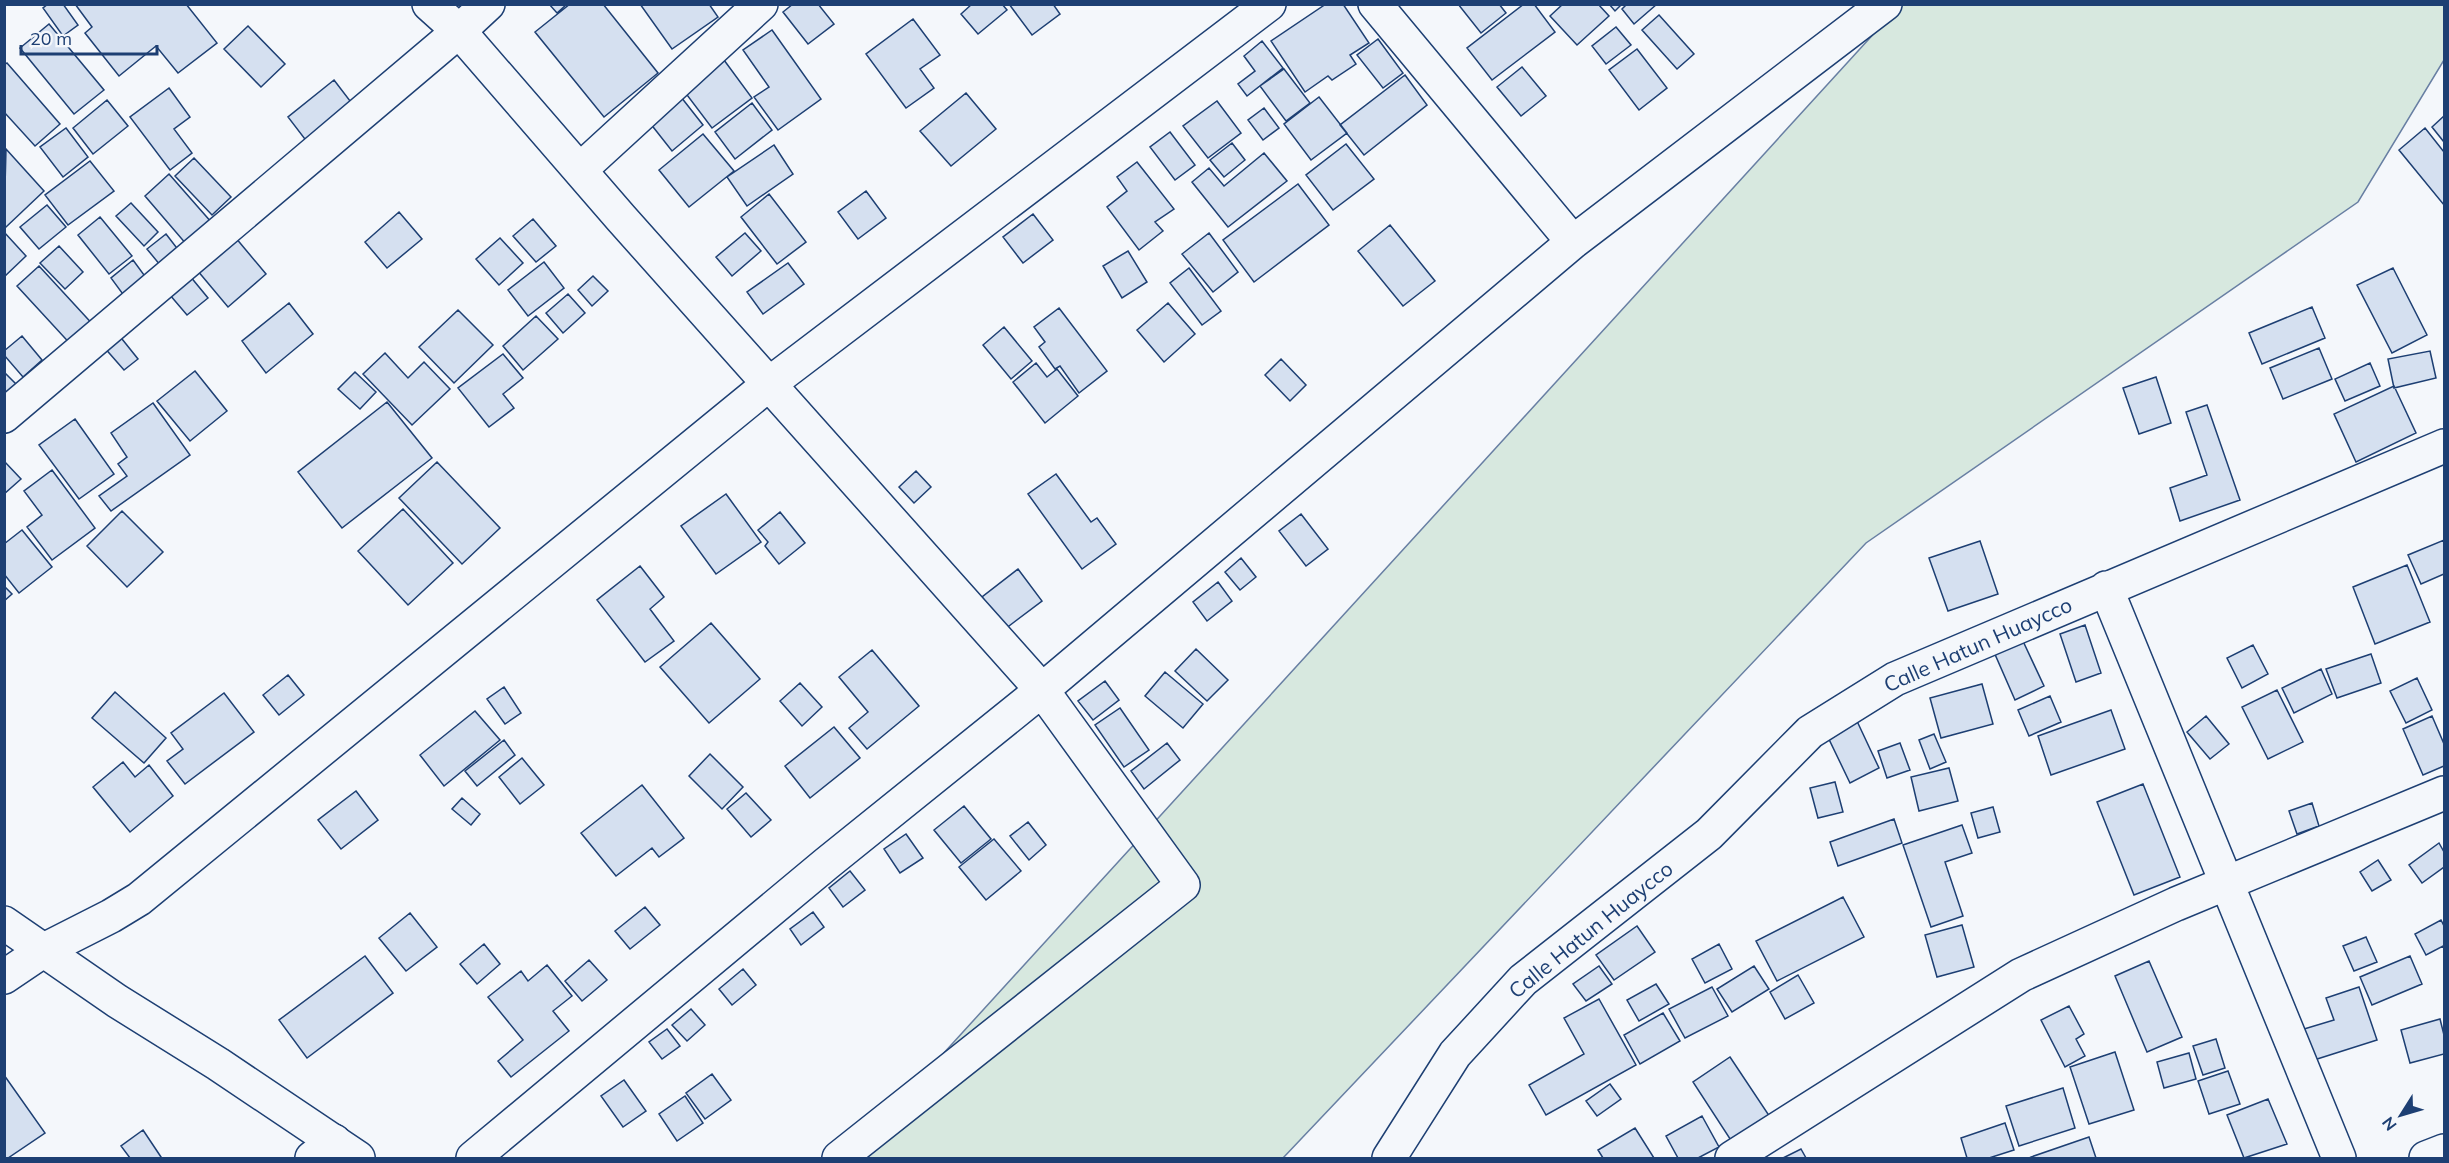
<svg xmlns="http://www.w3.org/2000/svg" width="2449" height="1163" font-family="Mulish,sans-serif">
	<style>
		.green { fill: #d7e8df; stroke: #687fa3; stroke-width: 1.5 }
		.building { fill: #d5e0f0; stroke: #1d3f73; stroke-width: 1.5 }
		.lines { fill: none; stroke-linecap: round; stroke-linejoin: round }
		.street-casing { stroke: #1d3f73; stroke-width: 36 }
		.secondary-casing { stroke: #1d3f73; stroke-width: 36 }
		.street { stroke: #f4f7fb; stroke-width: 33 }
		.secondary { stroke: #f4f7fb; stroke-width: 33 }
		.labels { text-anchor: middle; stroke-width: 4.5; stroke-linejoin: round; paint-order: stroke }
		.street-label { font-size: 21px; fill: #1d3f73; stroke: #f4f7fb }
	</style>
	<rect width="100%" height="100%" fill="#f4f7fb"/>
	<path class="green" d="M1900,5H2444V60L2358,202L1866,543L1283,1158H848Z"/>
	<path class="building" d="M48,4H63L78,25L63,36L43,8Z
		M75,4H186L217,43L178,73L156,46L119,76L85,33L92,27Z
		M549,4H567L557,13Z
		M570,4H603L658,73L604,117L535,32Z
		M640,4H709L718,17L672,49Z
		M793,4H818L834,24L808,44L783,12Z
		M972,4H1002L1007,10L978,34L961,14Z
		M1009,4H1053L1060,14L1032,35Z
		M1326,4H1343L1369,43L1350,55L1356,64L1332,80L1328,76L1305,92L1271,41Z
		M1458,4H1499L1506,13L1481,33Z
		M1524,4H1534L1555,32L1492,80L1467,48Z
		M1563,4H1598L1609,16L1577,45L1550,16Z
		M1609,4H1622L1615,11Z
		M1627,4H1657L1634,24L1622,9Z
		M1659,15L1694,54L1677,69L1642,30Z
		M913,19L940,55L920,69L934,88L906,108L866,54Z
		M49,24L104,90L74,114L20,48Z
		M248,26L285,64L261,87L224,49Z
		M1616,27L1631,45L1606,64L1592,46Z
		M772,30L821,99L778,130L754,97L769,87L743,50Z
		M1378,39L1403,73L1383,88L1357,55Z
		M1262,41L1283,68L1247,96L1238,84L1255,71L1244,56Z
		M1637,49L1667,88L1639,110L1609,70Z
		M724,60L752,98L712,128L684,91Z
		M7,63L60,124L35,146L4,112V65Z
		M1522,67L1546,96L1521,116L1497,87Z
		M1284,69L1310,103L1286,121L1260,86Z
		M1405,75L1427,105L1364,155L1340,125Z
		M334,80L357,110L311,147L288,117Z
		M169,88L190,117L174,129L192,153L170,170L130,117Z
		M966,93L996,129L951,166L920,131Z
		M681,97L703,125L672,151L650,123Z
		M1319,97L1347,133L1311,160L1284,124Z
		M107,100L128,126L93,154L73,128Z
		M1217,101L1241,133L1208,158L1183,126Z
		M752,103L772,130L735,159L715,132Z
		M1264,108L1279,128L1263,140L1248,120Z
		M2444,116V142L2432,127Z
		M66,128L88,157L63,177L40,147Z
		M2425,128L2444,152V205L2399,150Z
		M1170,132L1195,165L1175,180L1150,147Z
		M703,134L734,171L689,207L659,170Z
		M1232,143L1245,160L1224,177L1210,160Z
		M1346,144L1374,179L1333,210L1306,175Z
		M774,145L793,174L747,206L727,177Z
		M6,149L44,191L6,227L4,225Z
		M1264,153L1287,181L1228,227L1192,182L1209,168L1224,186Z
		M194,158L231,197L212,215L175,176Z
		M90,161L114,191L68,225L45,195Z
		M1137,162L1174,209L1155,222L1163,231L1139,250L1107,207L1127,191L1117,177Z
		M169,174L212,223L187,245L145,196Z
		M1298,184L1329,225L1254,282L1223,240Z
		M866,191L886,218L858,239L838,212Z
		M769,194L806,242L777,264L741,217Z
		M131,203L158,232L144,246L116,216Z
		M47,205L66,227L39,249L20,227Z
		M399,212L422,239L387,268L365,242Z
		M1033,214L1053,240L1023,263L1003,237Z
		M100,217L132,256L109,274L78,235Z
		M533,219L556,246L536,262L513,236Z
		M1390,225L1435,281L1403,306L1358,251Z
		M230,231L266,274L228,307L192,264Z
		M4,232L26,256L4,277Z
		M745,233L761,251L732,276L716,257Z
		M1209,233L1238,272L1213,292L1182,254Z
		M166,234L183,256L165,271L147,249Z
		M500,238L523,263L499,285L476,259Z
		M59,246L83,272L65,289L40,263Z
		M1128,251L1147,282L1122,298L1103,266Z
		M133,260L147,279L125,297L111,278Z
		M544,262L564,288L528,316L508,290Z
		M788,263L804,284L763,314L747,292Z
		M39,266L97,329L75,349L17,286Z
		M1189,268L1221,311L1202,325L1170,283Z
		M2393,268L2427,335L2392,353L2357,285Z
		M185,270L208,298L187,315L164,288Z
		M593,276L608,291L592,306L578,290Z
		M568,294L585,313L563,333L546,313Z
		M289,303L313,334L266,373L242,341Z
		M1168,303L1195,334L1164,362L1137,330Z
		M2312,307L2325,338L2262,364L2249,333Z
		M1059,308L1107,371L1079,393L1060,366L1055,369L1039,347L1045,342L1034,327Z
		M458,310L493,345L454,383L419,347Z
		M536,316L558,339L523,370L503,346Z
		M1004,327L1032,361L1011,379L983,345Z
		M118,334L138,359L124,370L103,346Z
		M22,336L42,360L23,377L4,355V351Z
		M2319,348L2332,379L2283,399L2270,368Z
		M2430,351L2436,378L2394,388L2388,359Z
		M385,353L408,378L424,362L450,389L412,425L363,374Z
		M503,354L523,378L503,394L514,408L489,427L458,388Z
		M1281,359L1306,385L1290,401L1265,375Z
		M1036,363L1047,377L1057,369L1078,396L1045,423L1013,382Z
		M2370,363L2380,386L2345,401L2335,379Z
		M195,371L227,411L190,441L157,401Z
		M4,372L19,387L4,401Z
		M355,372L376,392L360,409L338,389Z
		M2156,377L2171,423L2139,434L2123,388Z
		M2394,386L2416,433L2356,462L2334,414Z
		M387,402L432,458L342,528L298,472Z
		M153,403L190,455L111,511L99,496L127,476L118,464L127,457L111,433Z
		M2207,405L2240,500L2180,521L2170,488L2207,475L2186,412Z
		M75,419L114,474L79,499L39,445Z
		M4,461L21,479L4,494Z
		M437,462L500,528L462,564L399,498Z
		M52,470L95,528L52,560L27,527L42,515L24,491Z
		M916,471L931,487L914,503L899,487Z
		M1056,474L1091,522L1097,518L1116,544L1082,569L1028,494Z
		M726,494L761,542L716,574L681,526Z
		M403,509L453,563L408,605L358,551Z
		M122,511L163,552L127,587L87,546Z
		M780,512L805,543L779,564L765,546L768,542L758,530Z
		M1301,514L1328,549L1306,566L1279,531Z
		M22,530L52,567L19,593L4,574V544Z
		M2444,540V574L2421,584L2408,555Z
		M1980,541L1998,594L1948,611L1929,558Z
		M1241,558L1256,577L1240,590L1225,572Z
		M2407,565L2430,622L2375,644L2353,587Z
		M640,566L664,597L650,609L674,641L645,662L597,600Z
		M1018,569L1042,601L1005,629L982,597Z
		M1218,582L1232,601L1207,621L1193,602Z
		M4,586L12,594L4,601Z
		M711,623L760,679L709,723L660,667Z
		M2085,625L2101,673L2076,682L2060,634Z
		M2022,639L2044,686L2015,700L1994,652Z
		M2253,645L2268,674L2242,688L2227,658Z
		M1196,649L1228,680L1207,701L1175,671Z
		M872,650L919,706L867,749L849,728L868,712L839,677Z
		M2371,654L2381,683L2337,698L2326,669Z
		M2321,669L2332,694L2294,713L2282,688Z
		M1165,672L1203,704L1183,728L1145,696Z
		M288,675L304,695L279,715L263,695Z
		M2417,678L2432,710L2406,723L2390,691Z
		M1105,681L1119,700L1093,720L1078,701Z
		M800,683L822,707L802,726L780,701Z
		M1982,684L1993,724L1941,738L1930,698Z
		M504,687L521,713L505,724L487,699Z
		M2277,690L2303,742L2268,759L2242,707Z
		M115,692L166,738L144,763L92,718Z
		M224,693L254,732L185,784L167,761L183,749L171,733Z
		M2050,696L2061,722L2029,736L2018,710Z
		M1120,708L1149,750L1124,767L1095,725Z
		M2111,710L2125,749L2051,775L2038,736Z
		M475,711L500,740L444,786L420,755Z
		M2206,716L2229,744L2210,759L2187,732Z
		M2432,716L2444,744V766L2423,775L2403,729Z
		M1856,719L1879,768L1850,783L1826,733Z
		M834,727L860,758L810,798L785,766Z
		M1934,734L1946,762L1930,769L1919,740Z
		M504,740L515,755L477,786L465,771Z
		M1167,743L1180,760L1144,789L1131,771Z
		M1900,743L1910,770L1887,778L1878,751Z
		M710,754L743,787L722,809L689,776Z
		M522,758L544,785L520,804L499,777Z
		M123,762L135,777L149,765L173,796L130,832L93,787Z
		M1949,768L1958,801L1919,811L1911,777Z
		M1835,782L1843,812L1818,818L1810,788Z
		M2143,784L2180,877L2134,895L2097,802Z
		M642,785L684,838L659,857L652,848L616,876L581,833Z
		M356,791L378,820L341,849L318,820Z
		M746,793L771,820L751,837L727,809Z
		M462,798L480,814L471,825L452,809Z
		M2312,803L2319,826L2297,834L2289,811Z
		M964,806L991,839L961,863L934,830Z
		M1993,807L2000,832L1978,838L1971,813Z
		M1894,819L1902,843L1838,866L1830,842Z
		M1028,822L1046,845L1029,860L1010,836Z
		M1962,825L1972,853L1945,862L1963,916L1931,927L1903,845Z
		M906,834L923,858L900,873L884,849Z
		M994,839L1021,871L986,900L959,867Z
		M2439,843L2444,852V867L2422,883L2409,865Z
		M2378,860L2391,880L2372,891L2360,872Z
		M850,871L865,890L843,907L829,888Z
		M1843,897L1864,937L1777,981L1756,941Z
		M645,907L660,925L630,949L615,931Z
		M813,912L824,927L801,945L790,929Z
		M410,913L437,947L406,971L379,938Z
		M2441,920L2444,926V949L2443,946L2426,955L2415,934Z
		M1962,925L1974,967L1937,977L1925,935Z
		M1637,926L1655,952L1614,980L1596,955Z
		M2366,937L2377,962L2354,971L2343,946Z
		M484,944L500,964L477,984L460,964Z
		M1719,944L1732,969L1705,983L1692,959Z
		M365,956L393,993L307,1058L279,1020Z
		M2410,956L2422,984L2372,1005L2360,977Z
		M589,960L607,980L582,1001L565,981Z
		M2149,961L2182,1037L2147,1052L2115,976Z
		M547,965L572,996L553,1011L569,1031L511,1077L498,1061L523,1040L488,997L521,971L528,981Z
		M1599,966L1612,984L1586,1001L1573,984Z
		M1754,966L1769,989L1732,1012L1717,989Z
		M743,969L756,985L732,1005L719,989Z
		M1798,975L1814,1003L1785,1019L1770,992Z
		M1656,984L1669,1004L1639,1021L1627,1000Z
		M1712,987L1728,1016L1685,1038L1669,1009Z
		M2359,987L2377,1040L2314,1060L2304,1029L2334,1020L2326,998Z
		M1599,999L1636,1065L1546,1115L1529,1085L1584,1054L1564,1018Z
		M2069,1006L2084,1034L2076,1039L2085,1056L2065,1067L2041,1020Z
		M691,1009L705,1025L687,1041L672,1025Z
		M1663,1013L1680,1041L1640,1064L1624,1035Z
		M2440,1019L2444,1035V1054L2410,1063L2401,1030Z
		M667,1029L680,1046L662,1059L649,1042Z
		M2216,1039L2225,1068L2203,1075L2193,1046Z
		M2115,1052L2134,1110L2089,1124L2070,1067Z
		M2189,1053L2196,1079L2164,1088L2157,1062Z
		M1730,1057L1772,1120L1734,1145L1693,1082Z
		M2228,1071L2240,1104L2209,1114L2198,1081Z
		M712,1074L731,1100L705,1119L686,1093Z
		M4,1075L45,1133L8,1158H4Z
		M624,1080L646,1111L623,1127L601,1096Z
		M1610,1084L1621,1099L1597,1116L1586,1101Z
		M2063,1088L2075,1128L2019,1146L2006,1106Z
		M685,1096L703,1123L677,1141L659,1114Z
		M2268,1099L2287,1144L2244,1158L2227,1115Z
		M1702,1116L1719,1147L1698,1158H1678L1666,1136Z
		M2005,1123L2014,1150L1989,1158H1967L1961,1138Z
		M1635,1128L1654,1158H1603L1598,1150Z
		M143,1130L161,1157L160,1158H130L121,1146Z
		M2089,1137L2096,1158H2032L2031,1157Z
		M1801,1149L1806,1158H1783Z"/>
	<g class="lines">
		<defs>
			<path id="street" d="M1375,4L1573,242
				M581,169L761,4
				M4,416L459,31L488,4
				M2106,588L2339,1158
				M4,977L44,950L111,916L139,899L769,384L621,218L459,31L429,4
				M312,1158L334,1141
				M473,1158L826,864L1042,690L1573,242L1885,4
				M839,1158L1183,885L1042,690L769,384L1269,4
				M1389,1158L1455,1054L1523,980L1709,834L1810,732L1895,679L2444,446
				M1732,1158L2021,975L2176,904L2444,793
				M2426,1158L2444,1151"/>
			<path id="secondary" d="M4,923L117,1001L218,1064L358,1158"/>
		</defs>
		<use href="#street" class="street-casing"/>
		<use href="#secondary" class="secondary-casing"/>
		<use href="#street" class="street"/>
		<use href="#secondary" class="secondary"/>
	</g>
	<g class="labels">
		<g class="street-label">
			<text transform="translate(1978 645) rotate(-24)" y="7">Calle Hatun Huaycco</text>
			<text transform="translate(1591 930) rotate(-39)" y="7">Calle Hatun Huaycco</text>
		</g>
	</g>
	<rect width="2449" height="1163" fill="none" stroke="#1d3f73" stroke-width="12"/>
	<g transform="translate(2401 1115) rotate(233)" stroke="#f4f7fb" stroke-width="4.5" paint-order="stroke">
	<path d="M0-4.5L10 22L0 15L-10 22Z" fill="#1d3f73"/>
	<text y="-9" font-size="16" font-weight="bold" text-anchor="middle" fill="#1d3f73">N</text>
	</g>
	<path d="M21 45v9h136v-9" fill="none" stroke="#1d3f73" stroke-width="3"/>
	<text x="30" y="45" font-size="18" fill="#1d3f73" stroke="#f4f7fb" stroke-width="4.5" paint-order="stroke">20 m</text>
</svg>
